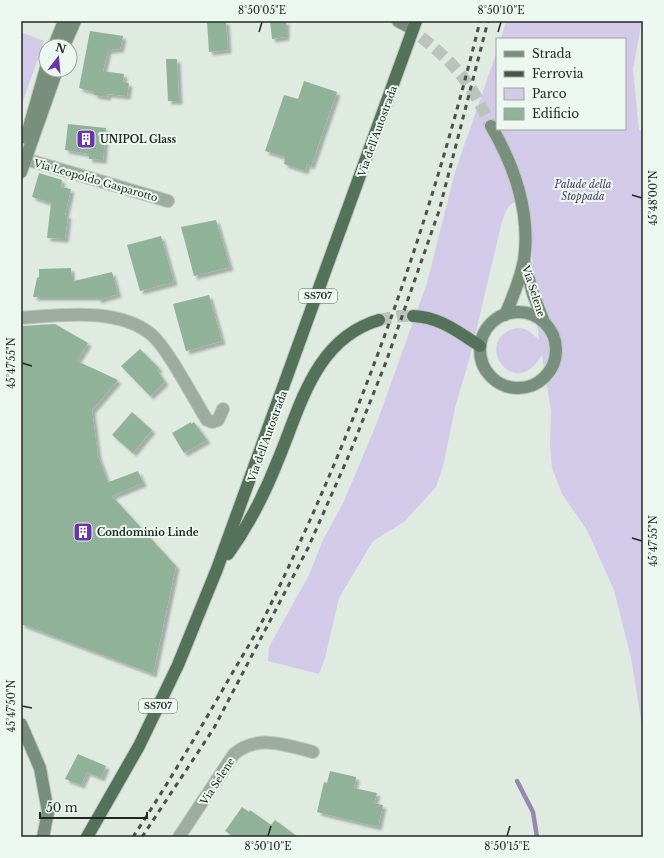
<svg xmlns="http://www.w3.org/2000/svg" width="664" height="858" font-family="'Libre Baskerville',serif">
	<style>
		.green { fill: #d3cae9 }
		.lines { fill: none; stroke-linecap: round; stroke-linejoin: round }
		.stream { stroke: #9489ac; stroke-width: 4.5 }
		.building { fill: #90b298; filter: url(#shadow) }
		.secondary-tunnel { stroke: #b9c3bb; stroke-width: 12; stroke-dasharray: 12 6; stroke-linecap: butt }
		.trunk-tunnel { stroke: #b9c3bb; stroke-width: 12; stroke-dasharray: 12 6; stroke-linecap: butt }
		.minor-casing { stroke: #bdc7bf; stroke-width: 14 }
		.secondary-casing { stroke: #bdc7bf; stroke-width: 14 }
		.trunk-casing { stroke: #bdc7bf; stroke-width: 14 }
		.minor { stroke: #9daca0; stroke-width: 12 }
		.secondary { stroke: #798f7d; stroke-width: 12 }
		.trunk { stroke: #54715a; stroke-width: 12 }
		.rail { stroke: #4a504a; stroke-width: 3; stroke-dasharray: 5 5; stroke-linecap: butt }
		.ticks { fill: none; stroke: #232723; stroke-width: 1.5 }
		.labels { text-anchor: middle; stroke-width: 4; stroke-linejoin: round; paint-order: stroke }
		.shield { fill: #ecf8ef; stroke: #5f6660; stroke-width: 1 }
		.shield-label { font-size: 9px; font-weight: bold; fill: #232723 }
		.street-label { font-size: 10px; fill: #232723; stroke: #ecf8ef }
		.poi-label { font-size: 10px; font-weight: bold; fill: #232723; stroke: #ecf8ef; text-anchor: start }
		.park-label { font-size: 10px; font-style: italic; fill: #483667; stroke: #ecf8ef }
		.neatline { fill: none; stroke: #232723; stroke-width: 1.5 }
		.ticks-label { font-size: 10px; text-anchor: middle; fill: #232723 }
	</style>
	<defs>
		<filter id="shadow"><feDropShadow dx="3.5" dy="3.5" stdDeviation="1" flood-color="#0004"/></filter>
	</defs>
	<rect width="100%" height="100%" fill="#dfeae1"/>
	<path class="green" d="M506,21H642L633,69L639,130L643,131V732L631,658L614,590L587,530L562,494L552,468L550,445L551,411L542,355C515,402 475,345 510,330C523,324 531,332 539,340L536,313L530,222L517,201C505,205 503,219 500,230L470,357L456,404L443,466L436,487L404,522L373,541L339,598L325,658L319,674L268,661L269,647L309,575L322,542L344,501L376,425L427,283L455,172L497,51V129H625V39H501Z
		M21,32L44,41L21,107Z"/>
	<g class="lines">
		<path class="stream" d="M517,781L533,812L537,837"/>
	</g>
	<path class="building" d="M207,21H226L228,50L209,52Z
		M270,21H286V37L272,39Z
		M90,31L123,36L120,49L108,50L103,71L124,74L123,82L129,83L127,96L108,94L107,97L94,95V92L79,88Z
		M166,59H177L179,101H168Z
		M304,81L337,92L311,166L307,164L305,171L284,164L285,157L265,151L284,95L298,99Z
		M68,124L106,128L103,160L89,159V154L65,150Z
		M39,173L62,180L61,187L71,189L65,215H68L65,239L47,238L51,203L32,197Z
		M216,220L230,267L194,276L181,227Z
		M161,236L174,282L140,291L127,245Z
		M71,268V277H74V281L112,272L118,294L98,300L97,297H33L37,278L39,277V269Z
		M209,295L222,341L186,351L173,304Z
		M55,324L88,343L77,361L118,380L92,410L98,456L108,482L106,483L138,471L143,483L112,496L176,566L153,674L21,624V326Z
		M140,349L159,368L157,370L165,382L150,396L121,366Z
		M132,412L152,430L133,453L112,435Z
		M191,422V424L194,422L207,440L184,453L172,433Z
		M78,754L106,766L101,778L87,772L81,785L65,779Z
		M330,771L356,777L354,788L377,793L374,803L383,805L378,827L317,812L324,782L327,783Z
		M242,807L249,812L250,810L271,825L275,820L298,837H234L225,831Z"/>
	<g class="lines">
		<path class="secondary-tunnel" d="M407,26C429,43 452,61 468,84C477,97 484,112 491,126"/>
		<path class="trunk-tunnel" d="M379,320L400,316H413"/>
		<defs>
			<path id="minor" d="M25,159L168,201
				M21,318C61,315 119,307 152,335C170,352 193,398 207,420L212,422L218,420L223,409
				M179,837L234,754C257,734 287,745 313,752"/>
			<path id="secondary" d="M398,21L407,26
				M54,46L64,21
				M64,46L75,21
				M491,126C514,165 531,213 524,260C521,276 512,300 505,315
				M26,138L46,68
				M21,172L57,70
				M524,261L533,294L544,322
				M480 350a38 38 0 1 1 76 0a38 38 0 1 1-76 0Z
				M21,724L40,768L48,812L43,837"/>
			<path id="trunk" d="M413,316C440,317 458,332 480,346
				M228,554C249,525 265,493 278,460C301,405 315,339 379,320
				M87,837L139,746L178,665L217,569L416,21"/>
		</defs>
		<use href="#minor" class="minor-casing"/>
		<use href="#secondary" class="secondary-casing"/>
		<use href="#trunk" class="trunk-casing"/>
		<use href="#minor" class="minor"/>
		<use href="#secondary" class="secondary"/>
		<use href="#trunk" class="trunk"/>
		<path class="rail" d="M133,837C166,787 196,736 226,684C239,661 254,638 266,614C359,425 430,225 480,21
			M142,837L214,728L308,548L349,455L386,362L439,211L488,21"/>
	</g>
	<path class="ticks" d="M259,32L262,22M498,32L501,22M632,195L642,198M22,363L32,366M632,538L642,541M22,706L32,708M268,836L271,826M507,836L510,826"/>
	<defs>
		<symbol id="building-square" viewBox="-11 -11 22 22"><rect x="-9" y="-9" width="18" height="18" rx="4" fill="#6a35ac" stroke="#ecf8ef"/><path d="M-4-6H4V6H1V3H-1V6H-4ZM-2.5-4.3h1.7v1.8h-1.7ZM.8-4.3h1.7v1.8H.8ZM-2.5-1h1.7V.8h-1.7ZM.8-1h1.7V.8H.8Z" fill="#fff"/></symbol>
	</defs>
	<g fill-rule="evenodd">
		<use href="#building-square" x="75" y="128" width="22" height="22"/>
		<use href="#building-square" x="72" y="521" width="22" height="22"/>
	</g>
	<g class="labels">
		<g class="shield">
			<rect x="299" y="289" width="38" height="14" rx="3"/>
			<rect x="139" y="699" width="38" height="14" rx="3"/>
		</g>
		<g class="shield-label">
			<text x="318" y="299">SS707</text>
			<text x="158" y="709">SS707</text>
		</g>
		<g class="street-label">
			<text transform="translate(377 131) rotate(-70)" y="4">Via dell'Autostrada</text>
			<text transform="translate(96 180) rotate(16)" y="4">Via Leopoldo Gasparotto</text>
			<text transform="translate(534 291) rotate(72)" y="4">Via Selene</text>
			<text transform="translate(267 436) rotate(-70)" y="4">Via dell'Autostrada</text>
			<text transform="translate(217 781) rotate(-57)" y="4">Via Selene</text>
		</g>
		<g class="poi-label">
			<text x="100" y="143">UNIPOL Glass</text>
			<text x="97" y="536">Condominio Linde</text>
		</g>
		<g class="park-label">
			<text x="583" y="188">Palude della<tspan x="583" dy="12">Stoppada</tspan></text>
		</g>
	</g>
	<rect width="664" height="858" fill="none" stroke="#ecf8ef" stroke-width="44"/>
	<rect x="496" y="38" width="130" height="92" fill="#ecf8ef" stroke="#9ca49d"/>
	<rect x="504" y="51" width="20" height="6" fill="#798f7d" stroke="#9ca49d"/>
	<text x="532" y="58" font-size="12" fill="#232723">Strada</text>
	<rect x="504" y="71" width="20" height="6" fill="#4a504a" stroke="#9ca49d"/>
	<text x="532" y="78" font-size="12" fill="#232723">Ferrovia</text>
	<rect x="504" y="88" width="20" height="12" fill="#d3cae9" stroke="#9ca49d"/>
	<text x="532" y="98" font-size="12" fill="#232723">Parco</text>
	<rect x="504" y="108" width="20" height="12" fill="#90b298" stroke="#9ca49d"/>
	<text x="532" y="118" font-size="12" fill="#232723">Edificio</text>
	<g transform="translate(58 58) rotate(16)"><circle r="19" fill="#ecf8ef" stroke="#9ca49d"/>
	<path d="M0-3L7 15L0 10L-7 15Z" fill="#6a35ac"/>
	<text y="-6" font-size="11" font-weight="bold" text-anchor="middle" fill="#232723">N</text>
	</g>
	<path d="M40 812v6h107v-6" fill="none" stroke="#232723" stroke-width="2"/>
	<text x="46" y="812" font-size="12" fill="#232723" stroke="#ecf8ef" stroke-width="3" paint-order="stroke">50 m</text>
	<rect x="22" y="22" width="620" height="814" class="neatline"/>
	<g class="ticks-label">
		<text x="262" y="14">8°50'05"E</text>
		<text x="501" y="14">8°50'10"E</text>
		<text transform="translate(653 198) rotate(-90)" y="4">45°48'00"N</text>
		<text transform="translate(11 363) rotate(-90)" y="4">45°47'55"N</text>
		<text transform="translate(653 541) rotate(-90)" y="4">45°47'55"N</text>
		<text transform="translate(11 706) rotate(-90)" y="4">45°47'50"N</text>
		<text x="268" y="850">8°50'10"E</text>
		<text x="507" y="850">8°50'15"E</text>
	</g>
</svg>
